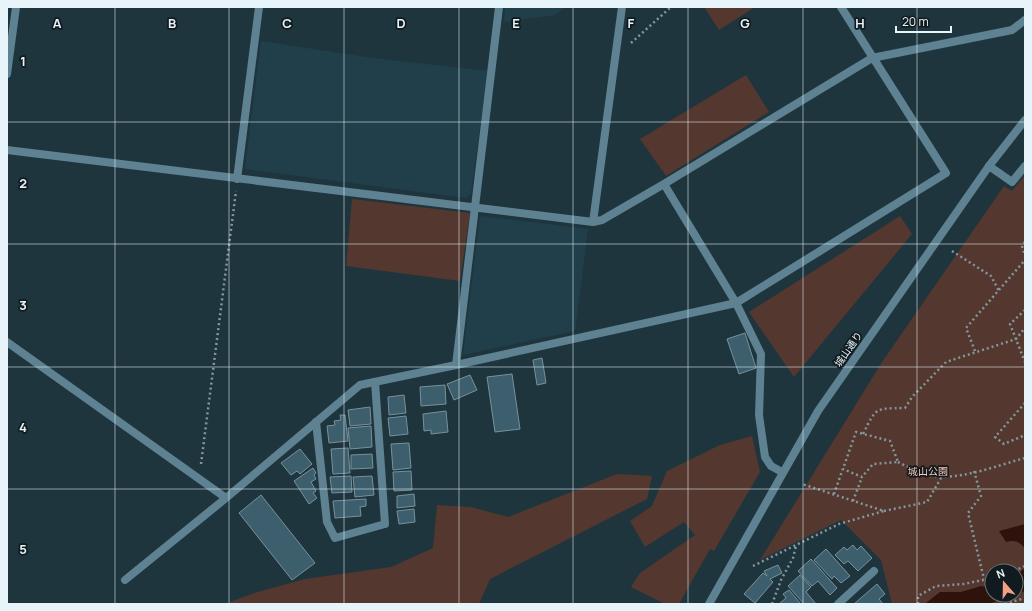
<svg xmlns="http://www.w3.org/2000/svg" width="1032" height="611" font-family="Manrope,'Noto Sans JP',sans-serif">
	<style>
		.built { fill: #203f4b }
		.green { fill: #54372e; fill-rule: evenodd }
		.water { fill: #2d130c }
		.building { fill: #3d5e6c; stroke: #78919b }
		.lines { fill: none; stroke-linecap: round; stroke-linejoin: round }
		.path { stroke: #85979e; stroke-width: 2.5; stroke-dasharray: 2 3; stroke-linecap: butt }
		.service { stroke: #5e8291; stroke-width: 8 }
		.minor { stroke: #5e8291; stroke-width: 8 }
		.tertiary { stroke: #5e8291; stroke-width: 8 }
		.grid { fill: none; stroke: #e7f5fa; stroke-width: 1; stroke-opacity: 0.55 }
		.labels { text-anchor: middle; stroke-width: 3.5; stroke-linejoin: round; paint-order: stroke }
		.street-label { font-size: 10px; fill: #e7f5fa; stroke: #111b1f }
		.park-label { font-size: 10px; fill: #fac9ba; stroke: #111b1f }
		.grid-label { font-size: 13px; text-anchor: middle; font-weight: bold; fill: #e7f5fa; stroke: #111b1f; stroke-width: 3.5; stroke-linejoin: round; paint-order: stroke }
	</style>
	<rect width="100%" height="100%" fill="#1f353e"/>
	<path class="built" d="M505,7H566L555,15L504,22Z
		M261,41L373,58L488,71L471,193L466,198L245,169Z
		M480,216L588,229L575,331L463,355Z"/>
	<path class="green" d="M704,7H755L719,30Z
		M746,75L769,112L666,176L640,139Z
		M1025,175V604H892L881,560L841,520L760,560L882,362L1004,186L1012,191ZM992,571H1016V595H992Z
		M352,199L470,213L460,281L346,266Z
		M900,216L912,234L794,377L749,312Z
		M752,436L760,472L714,551L710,549L679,604H665L631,587L640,573L695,535L684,522L645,547L630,521L652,506L667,471L720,445Z
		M617,474L652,476L647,499L490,579L479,604H225L254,593L305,579L391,567L433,548L437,505L471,507L508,517Z"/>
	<path class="water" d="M1025,524V549C1020,541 1015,540 1006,542L999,531Z
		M1025,568V591L1016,594V575Z
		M981,586L992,588V595H1015L989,604L926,603L940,592H961Z"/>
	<path class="building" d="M745,333L756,368L739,374L727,339Z
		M542,358L546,383L537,385L533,360Z
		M512,374L520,429L495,432L487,377Z
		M470,375L477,390L454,400L447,384Z
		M445,385L446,404L421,406L420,387Z
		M404,395L406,413L389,415L388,397Z
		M370,407L371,424L350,426L348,410Z
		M446,411L448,432L431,434V430L424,431L423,414Z
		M340,415H345L348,441L329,443L327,426L335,425L334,421L341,420Z
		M406,416L408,434L390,436L388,418Z
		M371,426L372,447L350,449L348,428Z
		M409,443L411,468L393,470L391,444Z
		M348,448L350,473L333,474L331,449Z
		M300,449L312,464L300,474L297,471L291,475L281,463Z
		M372,454L373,468L351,469V455Z
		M313,468L316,473L314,475L316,479L311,482L316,491L313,493L317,498L309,504L294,481Z
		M411,471L412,490L394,491L393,472Z
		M351,476L352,492L332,493L330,477Z
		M372,476L374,495L355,497L353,477Z
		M414,494L415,506L397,508V496Z
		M261,495L315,563L292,580L239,513Z
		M366,499V506L360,507L361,516L335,518L333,501Z
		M414,509L415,522L399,524L397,511Z
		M853,545L857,550L861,546L872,558L858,571L848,561L844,564L835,555L844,547L847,550Z
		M826,549L850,576L841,583L834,576L832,579L814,560Z
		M811,559L837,588L830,595L818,581L812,586L798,571Z
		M778,565L782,573L770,579L773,582L755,603L744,594L763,573L767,576L764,571Z
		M800,575L811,587L806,592L816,604H804L788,586Z
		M877,584L885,594L879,599L883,604H854Z
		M789,590L801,604H779L786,598L783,594Z"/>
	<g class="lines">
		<path class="path" d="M631,43L671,7
			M1025,242L1022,246L1025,256
			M952,251L991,276L999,291
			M1025,310L1010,324L1025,362
			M975,351L966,328L1025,260
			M1025,403L995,437L1004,444L1025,435
			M863,434C877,406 875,409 905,408L912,397L946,362L1016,339L1025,328
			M898,462C907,466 917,473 926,475C957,482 995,466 1025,458
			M201,464L236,191
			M974,471L981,496L968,513L984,579
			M834,494L856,432L890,441L898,462L873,464L862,477L843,469
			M853,501L862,477
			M884,511L927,502L941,478
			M753,566L839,524L884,511L802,484
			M1014,571L1025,566
			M772,604L781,580L793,558L796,546
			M918,604V596L936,586L964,584L992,578
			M1005,604L1025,598"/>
		<path class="service" d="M316,422L327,522L335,538L385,524L375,382
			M838,604L874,571"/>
		<path class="minor" d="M7,74L16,7
			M7,150L593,222L602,220L664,184L872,58L1012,30L1025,20
			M989,166L1012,182L1025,166
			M237,179L259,7
			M664,184L736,303L761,354L759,415L765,457L771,466L782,472
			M593,222L622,7
			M7,342L226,498
			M456,365L499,7
			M125,580L226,498L360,385L456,365L736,303L946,173L841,7"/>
		<path class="tertiary" d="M709,604L818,411L989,166L1025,120"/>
	</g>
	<path class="grid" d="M115,7V604M229,7V604M344,7V604M459,7V604M573,7V604M688,7V604M803,7V604M917,7V604M7,122H1025M7,244H1025M7,367H1025M7,489H1025"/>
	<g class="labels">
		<g class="street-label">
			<text transform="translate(848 349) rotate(-55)" y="4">城山通り</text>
		</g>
		<g class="park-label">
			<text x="928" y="475">城山公園</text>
		</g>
	</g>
	<g class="grid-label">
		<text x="57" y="28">A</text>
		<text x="172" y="28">B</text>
		<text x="287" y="28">C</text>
		<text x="401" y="28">D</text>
		<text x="516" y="28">E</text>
		<text x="631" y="28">F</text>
		<text x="745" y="28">G</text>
		<text x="860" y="28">H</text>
		<text x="23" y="66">1</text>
		<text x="23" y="188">2</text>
		<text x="23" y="310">3</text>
		<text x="23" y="432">4</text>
		<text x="23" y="554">5</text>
	</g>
	<rect width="1032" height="611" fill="none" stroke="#e7f5fa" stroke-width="16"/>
	<g transform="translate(1004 583) rotate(340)"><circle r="19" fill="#111b1f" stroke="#677277"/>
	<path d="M0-3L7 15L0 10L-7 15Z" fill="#f39f85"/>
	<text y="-6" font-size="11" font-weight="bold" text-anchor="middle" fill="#e7f5fa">N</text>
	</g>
	<path d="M896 26v6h55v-6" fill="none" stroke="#e7f5fa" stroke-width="2"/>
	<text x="902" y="26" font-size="12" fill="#e7f5fa" stroke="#111b1f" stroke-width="3" paint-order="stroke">20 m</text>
</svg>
